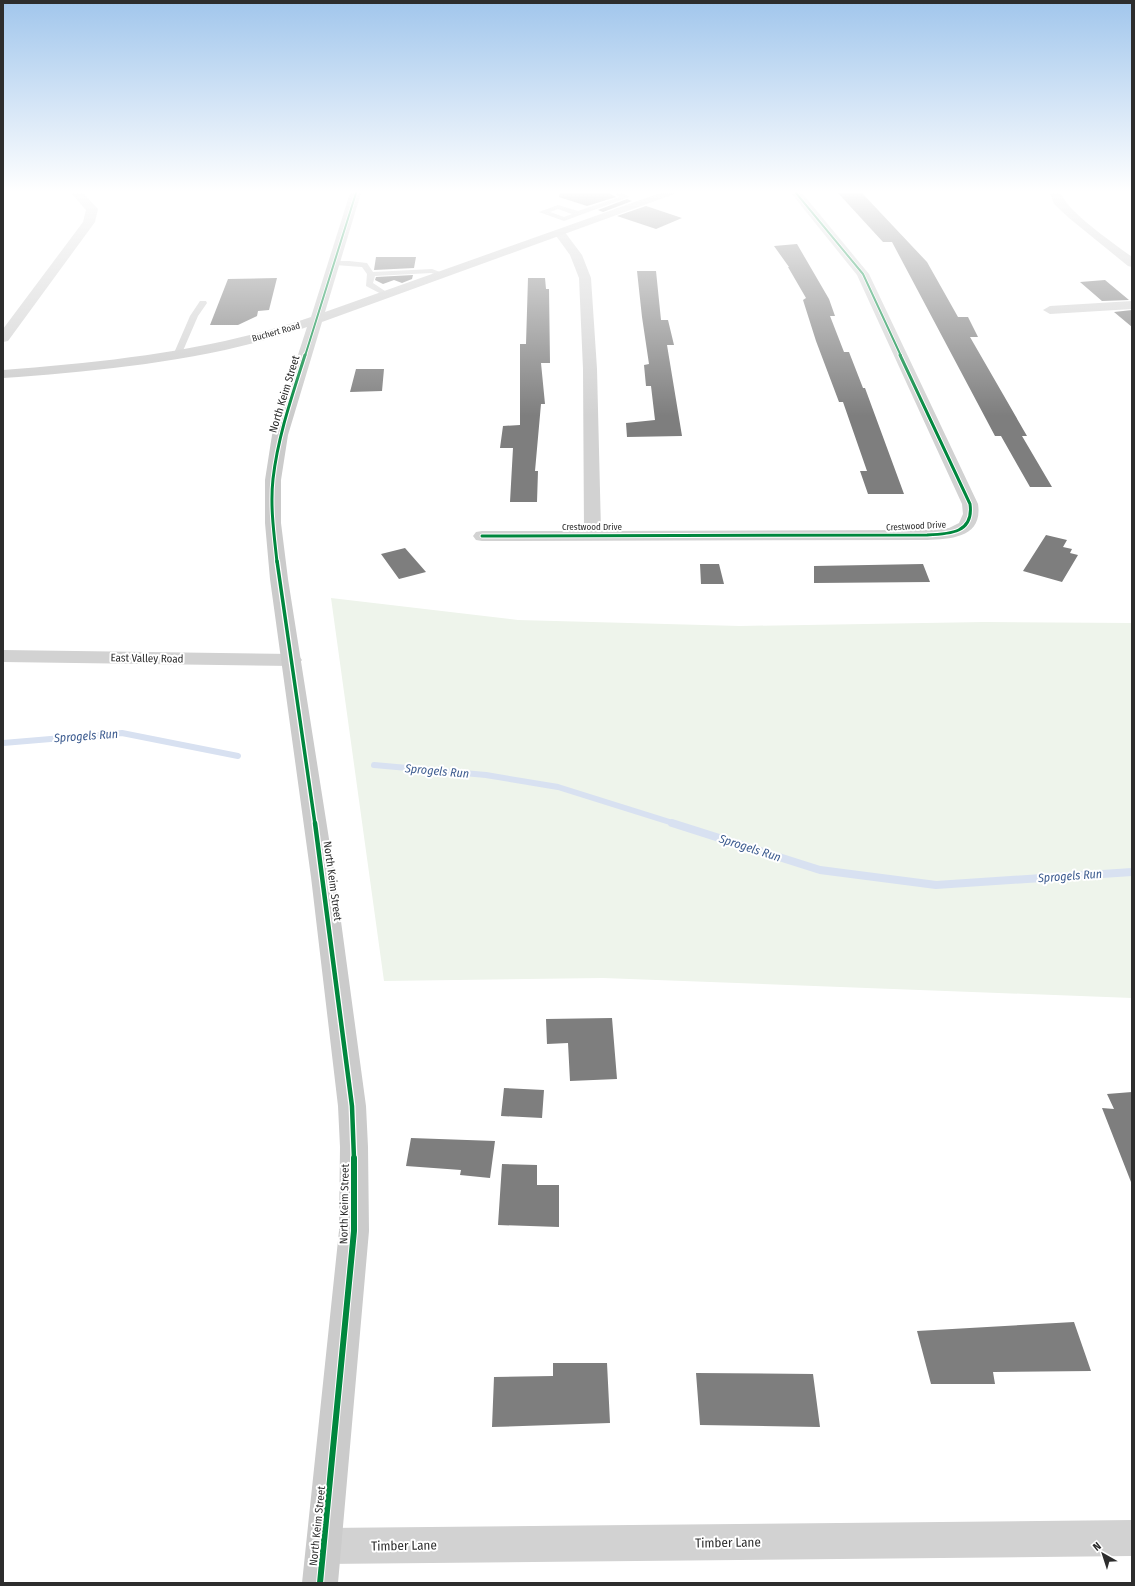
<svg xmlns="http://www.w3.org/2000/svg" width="1135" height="1586" font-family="'Fira Sans Condensed',sans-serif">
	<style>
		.green { fill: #eef4eb }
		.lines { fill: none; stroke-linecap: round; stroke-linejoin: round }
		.stream-far1 { stroke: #d8e1f1; stroke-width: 6 }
		.stream { stroke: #d8e1f1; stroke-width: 8 }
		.building { fill: #7e7e7e }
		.lane { fill: #d2d2d2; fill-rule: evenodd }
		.street { fill: #d2d2d2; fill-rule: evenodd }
		.secondary { fill: #cbcbcb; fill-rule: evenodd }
		.cycleway-far4-casing { stroke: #fff; stroke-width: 3.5 }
		.cycleway-far3-casing { stroke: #fff; stroke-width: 5 }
		.cycleway-far2-casing { stroke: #fff; stroke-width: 6 }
		.cycleway-far1-casing { stroke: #fff; stroke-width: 7 }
		.cycleway-casing { stroke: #fff; stroke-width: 8 }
		.cycleway-far4 { stroke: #00873e; stroke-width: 2 }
		.cycleway-far3 { stroke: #00873e; stroke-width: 3 }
		.cycleway-far2 { stroke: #00873e; stroke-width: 3.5 }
		.cycleway-far1 { stroke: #00873e; stroke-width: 4.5 }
		.cycleway { stroke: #00873e; stroke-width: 6 }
		.labels { text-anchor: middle; stroke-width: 4; stroke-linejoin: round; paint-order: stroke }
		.far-street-label { font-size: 9px; fill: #2d2d2d; stroke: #fff }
		.street-label { font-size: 11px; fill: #2d2d2d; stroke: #fff }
		.water-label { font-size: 12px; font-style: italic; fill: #3c5b8f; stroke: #fff }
		.near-street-label { font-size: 13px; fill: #2d2d2d; stroke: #fff }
	</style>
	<rect width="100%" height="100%" fill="#fff"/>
	<path class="green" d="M331,598L518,620L740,626L984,622L1132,623V998L603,978L384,981Z"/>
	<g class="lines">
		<path class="stream-far1" d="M3,743L122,733L238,756
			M374,765L486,775L558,787L676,824"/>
		<path class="stream" d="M672,823L820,870L936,885L1132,872"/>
	</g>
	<path class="building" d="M560,193H609L616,197L587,206L559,197Z
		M838,193H862L927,262L958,317H968L978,337H970L1027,436H1022L1052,487H1030L1001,436H995L892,242H883Z
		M627,199L632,201L603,212L598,210Z
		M646,206L682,218L656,229L617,216Z
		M797,244L829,299L835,316H830L844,352H849L863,388H865L904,494H868L860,471H867L843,402H839L816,341L803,300L806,298L788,267H789L774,246Z
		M376,257H416L414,268L374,270Z
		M637,271H656L661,320H668L674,345H667L682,436L627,437L626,423L655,420L651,386H646L644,365L649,364L642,317Z
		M413,275L412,279L402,283L394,280L383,284L375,280L376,277Z
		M277,278L269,310L258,311L257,316L238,325H210L228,279Z
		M528,278H545L546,289H549L550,363H541L545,404H541L535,471H538L537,502H510L513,448H500L503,426L520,425V344H526Z
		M1105,280L1129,300L1102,301L1080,282Z
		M1132,310V327L1114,312Z
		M356,369H384L382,391L350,392Z
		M1046,535L1067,540L1063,547L1072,549L1070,553L1078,555L1062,582L1023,571Z
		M405,548L426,572L399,579L381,554Z
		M700,564H719L724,584H701Z
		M923,564L930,582L814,583V566Z
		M612,1018L617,1079L570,1081L568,1043L547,1044L546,1019Z
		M504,1088L544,1090L542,1118L501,1116Z
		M1132,1092V1181L1131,1182L1102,1108L1114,1109L1107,1094Z
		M411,1138L495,1141L490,1178L460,1175L461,1170L406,1166Z
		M502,1164L537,1165V1185H559V1227L498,1225Z
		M1074,1322L1091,1371L993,1372L995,1384H931L917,1331Z
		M553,1363H607L610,1423L492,1427L494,1377L553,1376Z
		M696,1373L813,1374L820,1427L700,1425Z"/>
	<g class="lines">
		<path class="lane" d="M613,193H623L629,197L564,221L539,212L558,205L578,211L620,197ZM558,209L572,214L564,217L550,212Z
			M332,261H349L367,263L373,272L432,269L448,275L444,277L431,273L375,276L373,283L391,295L387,297L366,286L367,274L362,267L335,265H332Z
			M200,301H206L207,303L198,316L182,353L181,355H175L174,353L190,316Z"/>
		<path class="street" d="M71,193H83L96,207L98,209L95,222L8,341L3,342V329L83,222L86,210Z
			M791,193H802L869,274L978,504C983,537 952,539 927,540L482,541L476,540L473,536L476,532L482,531H584L583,369L579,278L570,255L554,233L560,230L564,231L582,255L591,278L597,369L601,531L927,530L949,528L959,523L963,514L962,504L857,275Z
			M1050,193H1061C1067,212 1115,244 1132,257V267L1128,266L1069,218L1054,204Z
			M1132,301V309L1050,314L1043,310L1050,306Z
			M3,650L292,654L299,656L302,660L299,664L292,666L3,662Z
			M1132,1520V1556L324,1564L311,1559L306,1546L311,1533L324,1528Z"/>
		<path class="secondary" d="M350,193H361L325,312L660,193H677L322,322L288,435L281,480V523L288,579L335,877L366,1106L368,1147L369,1231L338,1583H302L339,1231L340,1147L338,1106L311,877L270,579L265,523V480L272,435L307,327C213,360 102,371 3,378V370C106,362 212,351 311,317Z"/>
		<defs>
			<path id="cycleway-far4" d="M796,193L863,274L901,356
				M305,356L356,193"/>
			<path id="cycleway-far3" d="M482,536L927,535C950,534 974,533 970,504L900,355
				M277,562C274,534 270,506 273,479C278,436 292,396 305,355"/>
			<path id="cycleway-far2" d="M277,561L315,824"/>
			<path id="cycleway-far1" d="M315,823L352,1106L354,1159"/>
			<path id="cycleway" d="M320,1583L354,1231V1158"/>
		</defs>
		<use href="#cycleway-far4" class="cycleway-far4-casing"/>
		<use href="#cycleway-far3" class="cycleway-far3-casing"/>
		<use href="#cycleway-far2" class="cycleway-far2-casing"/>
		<use href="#cycleway-far1" class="cycleway-far1-casing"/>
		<use href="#cycleway" class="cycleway-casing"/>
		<use href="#cycleway-far4" class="cycleway-far4"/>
		<use href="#cycleway-far3" class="cycleway-far3"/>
		<use href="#cycleway-far2" class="cycleway-far2"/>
		<use href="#cycleway-far1" class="cycleway-far1"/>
		<use href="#cycleway" class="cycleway"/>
	</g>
	<linearGradient id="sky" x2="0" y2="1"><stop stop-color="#a1c6ec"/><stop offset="0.46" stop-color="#fff"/><stop offset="1" stop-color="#fff" stop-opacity="0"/></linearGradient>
	<rect width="1135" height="416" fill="url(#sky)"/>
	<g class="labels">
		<g class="far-street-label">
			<text transform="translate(276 332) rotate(-16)" y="3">Buchert Road</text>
			<text transform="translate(916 526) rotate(-3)" y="3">Crestwood Drive</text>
			<text x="592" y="530">Crestwood Drive</text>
		</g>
		<g class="street-label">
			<text transform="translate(284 394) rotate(-73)" y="4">North Keim Street</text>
			<text transform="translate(147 658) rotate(1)" y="4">East Valley Road</text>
			<text transform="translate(333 881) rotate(82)" y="4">North Keim Street</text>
			<text transform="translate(344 1204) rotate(-89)" y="4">North Keim Street</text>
			<text transform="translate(317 1526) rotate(-84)" y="4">North Keim Street</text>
		</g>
		<g class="water-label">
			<text transform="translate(86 736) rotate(-4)" y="4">Sprogels Run</text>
			<text transform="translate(437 771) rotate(5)" y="4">Sprogels Run</text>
			<text transform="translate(750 848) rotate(18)" y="4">Sprogels Run</text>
			<text transform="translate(1070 876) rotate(-4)" y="4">Sprogels Run</text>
		</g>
		<g class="near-street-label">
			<text transform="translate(728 1542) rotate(-1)" y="5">Timber Lane</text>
			<text transform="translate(404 1545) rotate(-1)" y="5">Timber Lane</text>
		</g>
	</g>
	<rect width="1135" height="1586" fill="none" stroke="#2d2d2d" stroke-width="8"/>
	<g transform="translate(1103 1554) rotate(321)" stroke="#ffffff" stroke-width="3" paint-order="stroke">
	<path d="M0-3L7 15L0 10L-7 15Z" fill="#2d2d2d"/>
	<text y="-6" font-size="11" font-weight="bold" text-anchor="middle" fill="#2d2d2d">N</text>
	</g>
</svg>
